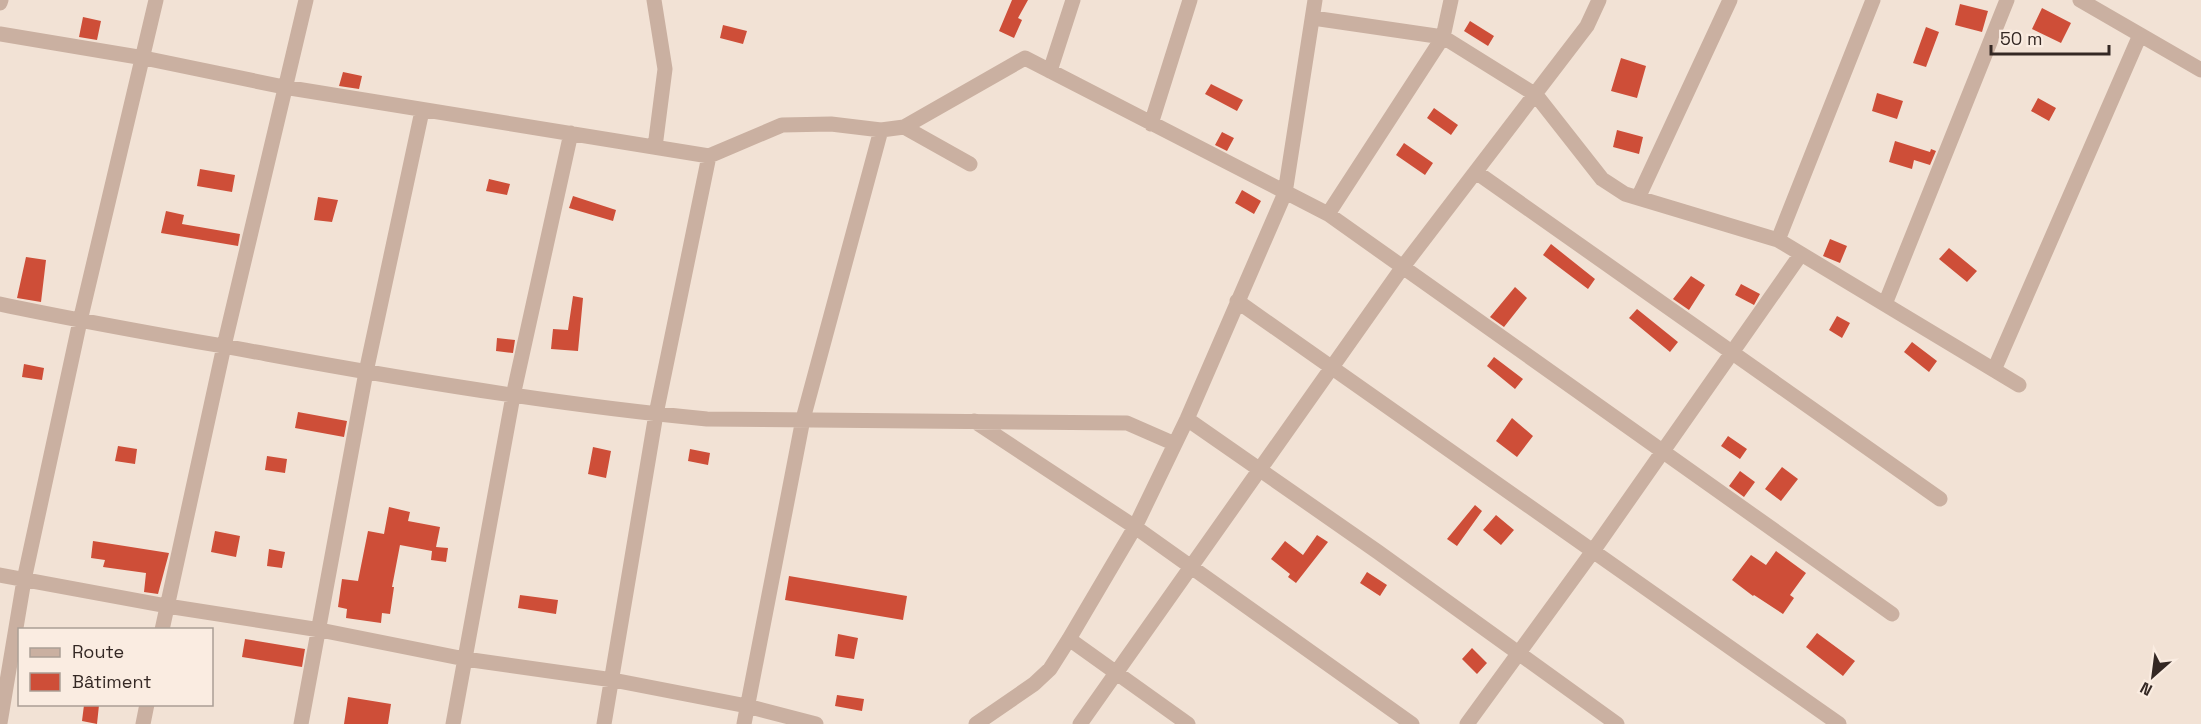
<svg xmlns="http://www.w3.org/2000/svg" width="2201" height="724" font-family="'Space Grotesk',sans-serif">
	<style>
		.building { fill: #ce4e38 }
		.lines { fill: none; stroke-linecap: round; stroke-linejoin: round }
		.minor { stroke: #cab0a1; stroke-width: 15 }
	</style>
	<rect width="100%" height="100%" fill="#f2e2d5"/>
	<path class="building" d="M1012,0H1028L1018,18L1022,20L1014,38L999,31Z
		M1960,4L1988,11L1982,32L1955,25Z
		M2042,8L2071,23L2061,43L2032,29Z
		M83,17L101,21L97,40L79,37Z
		M1470,21L1494,36L1488,46L1464,31Z
		M723,25L747,31L743,44L720,38Z
		M1926,27L1939,32L1926,67L1913,63Z
		M1621,58L1646,66L1637,98L1611,91Z
		M343,72L362,76L359,89L339,86Z
		M1211,84L1243,100L1237,111L1205,94Z
		M1877,93L1903,101L1897,119L1872,111Z
		M2038,98L2056,108L2049,121L2031,111Z
		M1434,108L1458,125L1451,135L1427,118Z
		M1617,130L1643,137L1639,154L1613,147Z
		M1222,132L1234,138L1227,151L1215,145Z
		M1895,141L1930,152L1931,149L1936,151L1930,165L1914,160L1912,169L1889,162Z
		M1404,143L1433,163L1425,175L1396,155Z
		M200,169L235,175L232,192L197,186Z
		M489,179L510,184L507,195L486,191Z
		M1242,190L1261,201L1254,214L1235,203Z
		M573,196L616,210L613,221L569,208Z
		M318,197L338,200L332,222L314,220Z
		M166,211L184,215L182,224L240,234L238,246L161,233Z
		M1830,239L1847,246L1840,263L1823,256Z
		M1551,244L1595,279L1588,289L1543,255Z
		M1949,248L1977,271L1967,282L1939,259Z
		M26,257L46,260L41,302L17,298Z
		M1691,276L1705,285L1689,310L1673,299Z
		M1741,284L1760,294L1754,305L1735,295Z
		M1515,287L1527,298L1504,327L1490,317Z
		M573,296L583,298L578,351L551,349L553,329L568,330Z
		M1637,309L1678,342L1670,352L1629,318Z
		M1837,316L1850,323L1842,338L1829,330Z
		M497,338L515,340L513,353L496,351Z
		M1912,342L1937,361L1929,372L1904,352Z
		M1494,357L1523,379L1515,389L1487,366Z
		M24,364L44,368L42,380L22,377Z
		M298,412L347,421L344,437L295,428Z
		M1512,418L1533,436L1517,457L1496,441Z
		M1728,436L1747,449L1740,459L1721,446Z
		M118,446L137,449L135,464L115,461Z
		M593,447L611,451L606,478L588,474Z
		M690,449L710,453L708,465L688,461Z
		M267,456L287,459L285,473L265,470Z
		M1782,467L1798,479L1781,501L1765,489Z
		M1740,471L1755,482L1744,497L1729,486Z
		M1475,505L1482,511L1457,546L1447,539Z
		M389,507L410,512L408,521L440,527L436,547L448,548L446,562L431,560L432,551L400,545L392,587H394L390,614L382,613L381,623L346,618L347,609L338,607L342,579L358,581L368,531L384,534Z
		M1496,515L1514,530L1501,545L1483,530Z
		M215,531L240,536L236,557L211,552Z
		M1317,535L1328,542L1296,583L1288,577L1290,574L1271,559L1285,541L1303,555Z
		M93,541L169,553L158,594L144,592L146,573L103,567L105,560L91,558Z
		M269,549L285,552L282,568L267,566Z
		M1776,551L1806,573L1790,595L1794,598L1783,614L1754,595L1753,596L1732,580L1751,555L1766,565Z
		M1367,572L1387,585L1380,596L1360,583Z
		M789,576L907,596L903,620L785,600Z
		M520,595L558,600L556,614L518,608Z
		M1817,633L1855,661L1843,676L1806,647Z
		M838,634L858,638L854,659L835,656Z
		M245,639L305,649L302,667L242,657Z
		M1472,648L1487,663L1477,674L1462,659Z
		M837,695L864,699L862,711L835,706Z
		M348,697L391,704L388,724H344Z
		M84,705H99L97,724L82,721Z"/>
	<g class="lines">
		<path class="minor" d="M654,0L665,69L655,147
			M2080,0L2201,70
			M0,3L1,0
			M1313,18L1443,37L1536,95L1602,179L1625,194L1778,240L2019,385
			M0,34L144,58L284,87L709,156L782,125L831,124L881,130L904,127L1025,58L1328,214L1892,614
			M1050,71L1073,0
			M1151,124L1190,0
			M904,127L970,164
			M1476,172L1940,499
			M1638,198L1730,0
			M1328,214L1443,37L1451,0
			M1778,240L1873,0
			M1237,301L1839,724
			M0,304C89,323 178,338 267,354C413,381 559,405 707,419L1127,423L1175,444
			M1885,304L2007,0
			M1994,370L2140,35
			M1187,419L1378,552L1617,724
			M974,421L1135,527L1412,724
			M0,575L167,606L320,630L465,659L613,680L747,706L816,724
			M162,630L224,346L306,0
			M1069,639L1188,724
			M0,723L24,580L80,321L156,0
			M143,724L147,704
			M301,724L366,372L422,111
			M453,724L513,396L571,133
			M604,724L656,414L709,156
			M744,724L803,419L881,130
			M976,724L1034,684L1050,669L1069,639L1135,527L1187,419L1285,193L1315,0
			M1080,724L1402,268L1587,26L1599,0
			M1467,724L1593,551L1801,254"/>
	</g>
	<rect x="18" y="628" width="195" height="78" fill="#faece1" stroke="#ab9e95" stroke-width="1.5"/>
	<rect x="30" y="648" width="30" height="9" fill="#cab0a1" stroke="#ab9e95" stroke-width="1.5"/>
	<text x="72" y="658" font-size="18" fill="#342824">Route</text>
	<rect x="30" y="673" width="30" height="18" fill="#ce4e38" stroke="#ab9e95" stroke-width="1.5"/>
	<text x="72" y="688" font-size="18" fill="#342824">Bâtiment</text>
	<g transform="translate(2153 676) rotate(208)" stroke="#faece1" stroke-width="4.5" paint-order="stroke">
	<path d="M0-4.5L10 22L0 15L-10 22Z" fill="#342824"/>
	<text y="-9" font-size="16" font-weight="bold" text-anchor="middle" fill="#342824">N</text>
	</g>
	<path d="M1991 45v9h118v-9" fill="none" stroke="#342824" stroke-width="3"/>
	<text x="2000" y="45" font-size="18" fill="#342824" stroke="#faece1" stroke-width="4.5" paint-order="stroke">50 m</text>
</svg>
